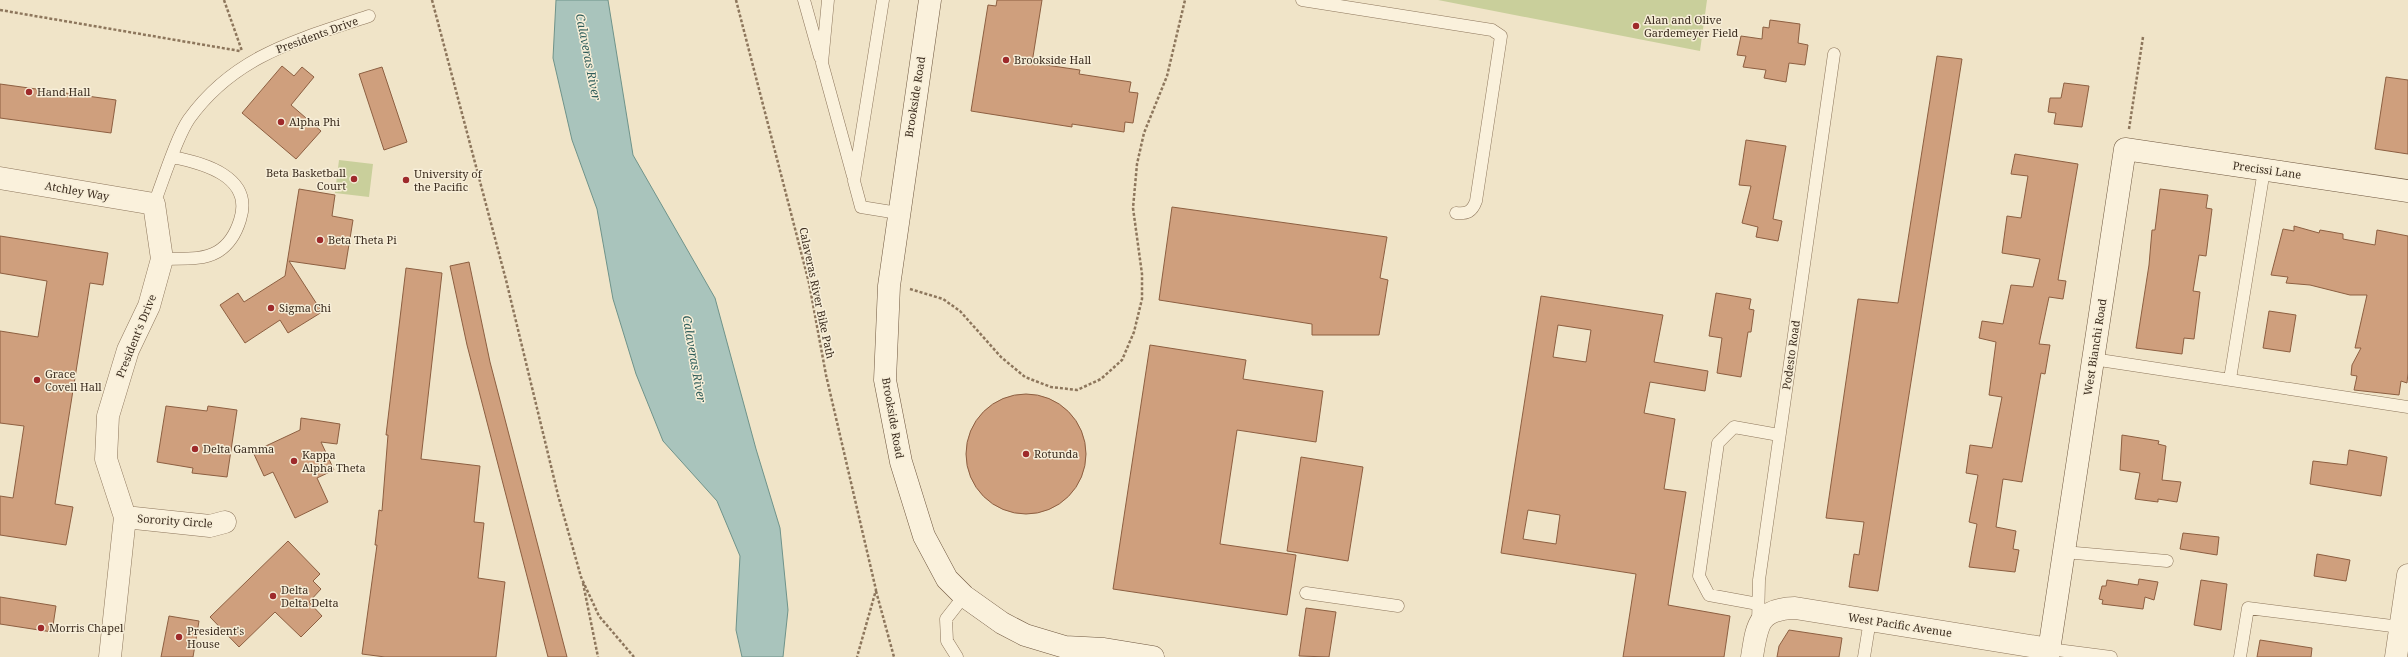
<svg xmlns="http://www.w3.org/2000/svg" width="2408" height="657" font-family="'Noto Serif',serif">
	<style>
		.green { fill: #c9cf9b }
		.water { fill: #a9c4bc; stroke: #6f938a }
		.building { fill: #cf9f7d; stroke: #8d5f41; fill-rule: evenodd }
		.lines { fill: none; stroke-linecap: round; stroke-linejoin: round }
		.lane-casing { stroke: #8d765c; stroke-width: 13 }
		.street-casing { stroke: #8d765c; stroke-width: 23 }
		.secondary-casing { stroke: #6f573f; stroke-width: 23 }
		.path { stroke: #8d765c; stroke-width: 2.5; stroke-dasharray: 3 2; stroke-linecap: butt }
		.lane { stroke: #faf1dc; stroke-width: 12 }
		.street { stroke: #faf1dc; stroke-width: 22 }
		.secondary { stroke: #faf1dc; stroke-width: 22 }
		.poi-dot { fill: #9e2a2b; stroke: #f7eed8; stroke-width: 1.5 }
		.labels { text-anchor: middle; stroke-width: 3; stroke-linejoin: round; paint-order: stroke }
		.poi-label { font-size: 11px; fill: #3d2e20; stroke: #f7eed8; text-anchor: start }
		.street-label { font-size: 11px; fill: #3d2e20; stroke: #f7eed8 }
		.water-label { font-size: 12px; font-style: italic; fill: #2f5d5a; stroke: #f7eed8 }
	</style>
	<rect width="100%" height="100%" fill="#f0e4c8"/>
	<path class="green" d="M1438,0H1707L1700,51Z
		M339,160L373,164L369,197L335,193Z"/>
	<path class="water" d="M556,0H608L633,155L715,298L756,449L780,528L788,610L783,657H742L736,630L740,556L717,501L663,441L636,374L613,299L597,209L572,140L553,58Z"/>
	<path class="building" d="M997,0H1042L1032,63L1080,70L1079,74L1131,82L1129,92L1138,93L1133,123L1125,122L1124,132L1072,124V127L971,111L988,5L996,6Z
		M1770,20L1800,24L1798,43L1808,45L1805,65L1789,63L1786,82L1764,78L1766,70L1743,67L1746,56L1737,55L1741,36L1762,39L1763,27L1769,28Z
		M1937,56L1962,59L1878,591L1849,587L1854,554L1859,555L1864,522L1826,518L1858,299L1898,303Z
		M282,66L294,76L302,67L314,77L291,105L321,131L296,159L242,113Z
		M382,67L407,142L384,150L359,74Z
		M2386,77L2408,80V154L2375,149Z
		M2064,83L2089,86L2082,127L2054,124L2056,113L2048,112L2050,98H2061Z
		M0,84L116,100L111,133L0,118Z
		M1746,140L1786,146L1773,219L1782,221L1778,241L1756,237L1758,227L1742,223L1751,186L1739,185Z
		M2015,154L2078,164L2058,280L2066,281L2063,299L2049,297L2039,344L2050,345L2045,374L2041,373L2022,482L2003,479L1996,527L2016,531L2013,549L2019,550L2015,572L1969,567L1977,524L1969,522L1978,475L1966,473L1970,445L1992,448L2002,397L1989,395L1996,342L1979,338L1982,321L2003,324L2011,285L2033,287L2040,259L2002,253L2007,216L2021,218L2028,176L2011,174Z
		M299,189L335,195L332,216L353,220L345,269L289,261L322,312L288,333L280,320L245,343L220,305L238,293L244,302L285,276Z
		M2160,189L2208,195L2206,208L2212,209L2206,256L2199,255L2193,291L2200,292L2194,339L2184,338L2182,354L2136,348L2149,265L2152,230H2155Z
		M1172,207L1387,237L1380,278L1388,280L1379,335H1312V324L1159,300Z
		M2294,226L2319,233L2320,230L2343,234V239L2375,245L2377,230L2408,236V373L2407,383L2401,381L2399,395L2354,390L2357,376L2351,375L2352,365L2361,348H2355L2367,295H2350L2310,285L2286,283L2288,277L2271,275L2283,229L2294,231Z
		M0,236L108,253L103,285L90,283L55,504L73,507L66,545L0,535V496L13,498L24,426L0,423V331L38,337L47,281L0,273Z
		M469,262L490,362L567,657H548L467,345L450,266Z
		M406,268L442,273L421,459L480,466L474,522L484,523L478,578L505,582L496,657H385L362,654L377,545H375L379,510L382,511L388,435H386Z
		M1716,293L1751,299L1749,309L1754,310L1751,332H1748L1741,377L1717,373L1722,338L1709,336Z
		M1541,296L1663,315L1654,362L1708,371L1705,391L1650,382L1644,413L1675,419L1664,489L1686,492L1668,605L1730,616L1724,657H1623L1636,574L1501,553ZM1558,325L1591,330L1586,362L1553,357ZM1528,510L1560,515L1556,544L1523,539Z
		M2269,311L2296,315L2290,352L2263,348Z
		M1150,345L1246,360L1243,379L1323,391L1316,442L1237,430L1220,544L1296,555L1287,615L1113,589Z
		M966 454a60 60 0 1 1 120 0a60 60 0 1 1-120 0Z
		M166,406L207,411L208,406L237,410L227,477L192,473L193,468L157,462Z
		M301,418L340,424L337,444L321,442L334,470L317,478L328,502L295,518L273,472L264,476L253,452L300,430Z
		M2122,435L2159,441L2158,444L2166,446L2162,480L2181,482L2177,502L2158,499V502L2135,499L2140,473L2120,470Z
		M2349,450L2387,457L2381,496L2310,484L2313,461L2347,465Z
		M1301,457L1363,467L1348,561L1287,551Z
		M2183,533L2219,537L2217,555L2180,549Z
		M288,541L320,574L313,581L321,589L309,602L322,616L301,637L275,612L239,647L210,617Z
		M2317,554L2350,560L2346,581L2314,576Z
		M2139,579L2158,582L2154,600L2145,597L2143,609L2102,604L2103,600L2099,599L2102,586H2106L2107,580L2138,585Z
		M2201,580L2227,584L2221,630L2194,625Z
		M0,597L56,606L52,632L0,624Z
		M1306,608L1336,612L1329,657L1299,656Z
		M169,616L199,621L193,657H161Z
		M1789,630L1842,638L1839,657H1777L1779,646Z
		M2260,640L2312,648L2311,657H2257Z"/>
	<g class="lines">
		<defs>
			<path id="lane" d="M804,0L820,57
				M828,0L822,63L853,176
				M883,0L854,181L861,207L898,213
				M1302,0L1492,30L1501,36L1476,201C1472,212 1467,214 1456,213
				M154,204C163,181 176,138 189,119C235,55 298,40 369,16
				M162,259C180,258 201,261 217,252C229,245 236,233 240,220C254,177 204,163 172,157
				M2093,359L2408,407
				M2230,379L2264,170
				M2064,552L2167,561
				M1306,593L1398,606
				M1758,604L1709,595L1699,576L1718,443L1734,427L1779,435
				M1758,624L1759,580L1834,54
				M2049,649L2111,657
				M957,657L947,641L946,619L964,596
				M1864,657L1870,620
				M2240,657L2248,608L2400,627"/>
			<path id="street" d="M0,178L154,204L162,259L149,306L128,350L108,416L106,459L125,517L110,657
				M125,517L210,526L225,522
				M1752,657C1757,625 1758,609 1795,608L2049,649
				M2396,657L2408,575"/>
			<path id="secondary" d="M930,0L889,286L885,380L901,462L924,536L947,579L964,596L1002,623L1025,635L1065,647L1104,649L1153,657
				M2048,657L2125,149L2408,191"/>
		</defs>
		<use href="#lane" class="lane-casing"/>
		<use href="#street" class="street-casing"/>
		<use href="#secondary" class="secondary-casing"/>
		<path class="path" d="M224,0L242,51
			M432,0L506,280L558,495L581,577L599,616L634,657
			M736,0L809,283L826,375L876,590L857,657
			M0,10L240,51
			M2129,129L2143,37
			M910,289L943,299L960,311L1001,357L1025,377L1051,387L1077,390L1101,379L1122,360L1134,332L1142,299V274L1133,208L1137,164L1144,133L1167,76L1185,0
			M583,583L598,657
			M876,591L894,657"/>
		<use href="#lane" class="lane"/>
		<use href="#street" class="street"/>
		<use href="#secondary" class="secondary"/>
	</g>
	<g class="poi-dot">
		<circle cx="1636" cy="26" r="4"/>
		<circle cx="1006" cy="60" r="4"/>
		<circle cx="29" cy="92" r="4"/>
		<circle cx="281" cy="122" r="4"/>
		<circle cx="354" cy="179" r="4"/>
		<circle cx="406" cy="180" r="4"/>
		<circle cx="320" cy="240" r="4"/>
		<circle cx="271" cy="308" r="4"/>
		<circle cx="37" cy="380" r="4"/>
		<circle cx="195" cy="449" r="4"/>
		<circle cx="1026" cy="454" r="4"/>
		<circle cx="294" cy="461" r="4"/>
		<circle cx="273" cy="596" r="4"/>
		<circle cx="41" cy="628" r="4"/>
		<circle cx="179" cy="637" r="4"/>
	</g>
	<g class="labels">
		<g class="poi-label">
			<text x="1644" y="24">Alan and Olive<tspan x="1644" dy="13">Gardemeyer Field</tspan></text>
			<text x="1014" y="64">Brookside Hall</text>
			<text x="37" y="96">Hand Hall</text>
			<text x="289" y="126">Alpha Phi</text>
			<text x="346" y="177" text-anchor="end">Beta Basketball<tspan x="346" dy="13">Court</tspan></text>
			<text x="414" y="178">University of<tspan x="414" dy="13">the Pacific</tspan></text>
			<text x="328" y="244">Beta Theta Pi</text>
			<text x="279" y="312">Sigma Chi</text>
			<text x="45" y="378">Grace<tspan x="45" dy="13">Covell Hall</tspan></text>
			<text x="203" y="453">Delta Gamma</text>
			<text x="1034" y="458">Rotunda</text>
			<text x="302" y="459">Kappa<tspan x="302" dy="13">Alpha Theta</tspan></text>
			<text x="281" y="594">Delta<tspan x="281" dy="13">Delta Delta</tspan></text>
			<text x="49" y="632">Morris Chapel</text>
			<text x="187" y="635">President's<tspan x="187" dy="13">House</tspan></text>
		</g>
		<g class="street-label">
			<text transform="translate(317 35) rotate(-20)" y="4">Presidents Drive</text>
			<text transform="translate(915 97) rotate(-81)" y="4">Brookside Road</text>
			<text transform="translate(2267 170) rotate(8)" y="4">Precissi Lane</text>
			<text transform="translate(77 191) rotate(10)" y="4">Atchley Way</text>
			<text transform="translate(817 293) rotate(78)" y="4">Calaveras River Bike Path</text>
			<text transform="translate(136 336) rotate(-68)" y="4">President's Drive</text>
			<text transform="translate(2095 347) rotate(-81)" y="4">West Bianchi Road</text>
			<text transform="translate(1791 355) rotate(-82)" y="4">Podesto Road</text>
			<text transform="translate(893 418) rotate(80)" y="4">Brookside Road</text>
			<text transform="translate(175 521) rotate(4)" y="4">Sorority Circle</text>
			<text transform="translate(1900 625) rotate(9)" y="4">West Pacific Avenue</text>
		</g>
		<g class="water-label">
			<text transform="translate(588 57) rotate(79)" y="4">Calaveras River</text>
			<text transform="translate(694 359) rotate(80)" y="4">Calaveras River</text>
		</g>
	</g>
</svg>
